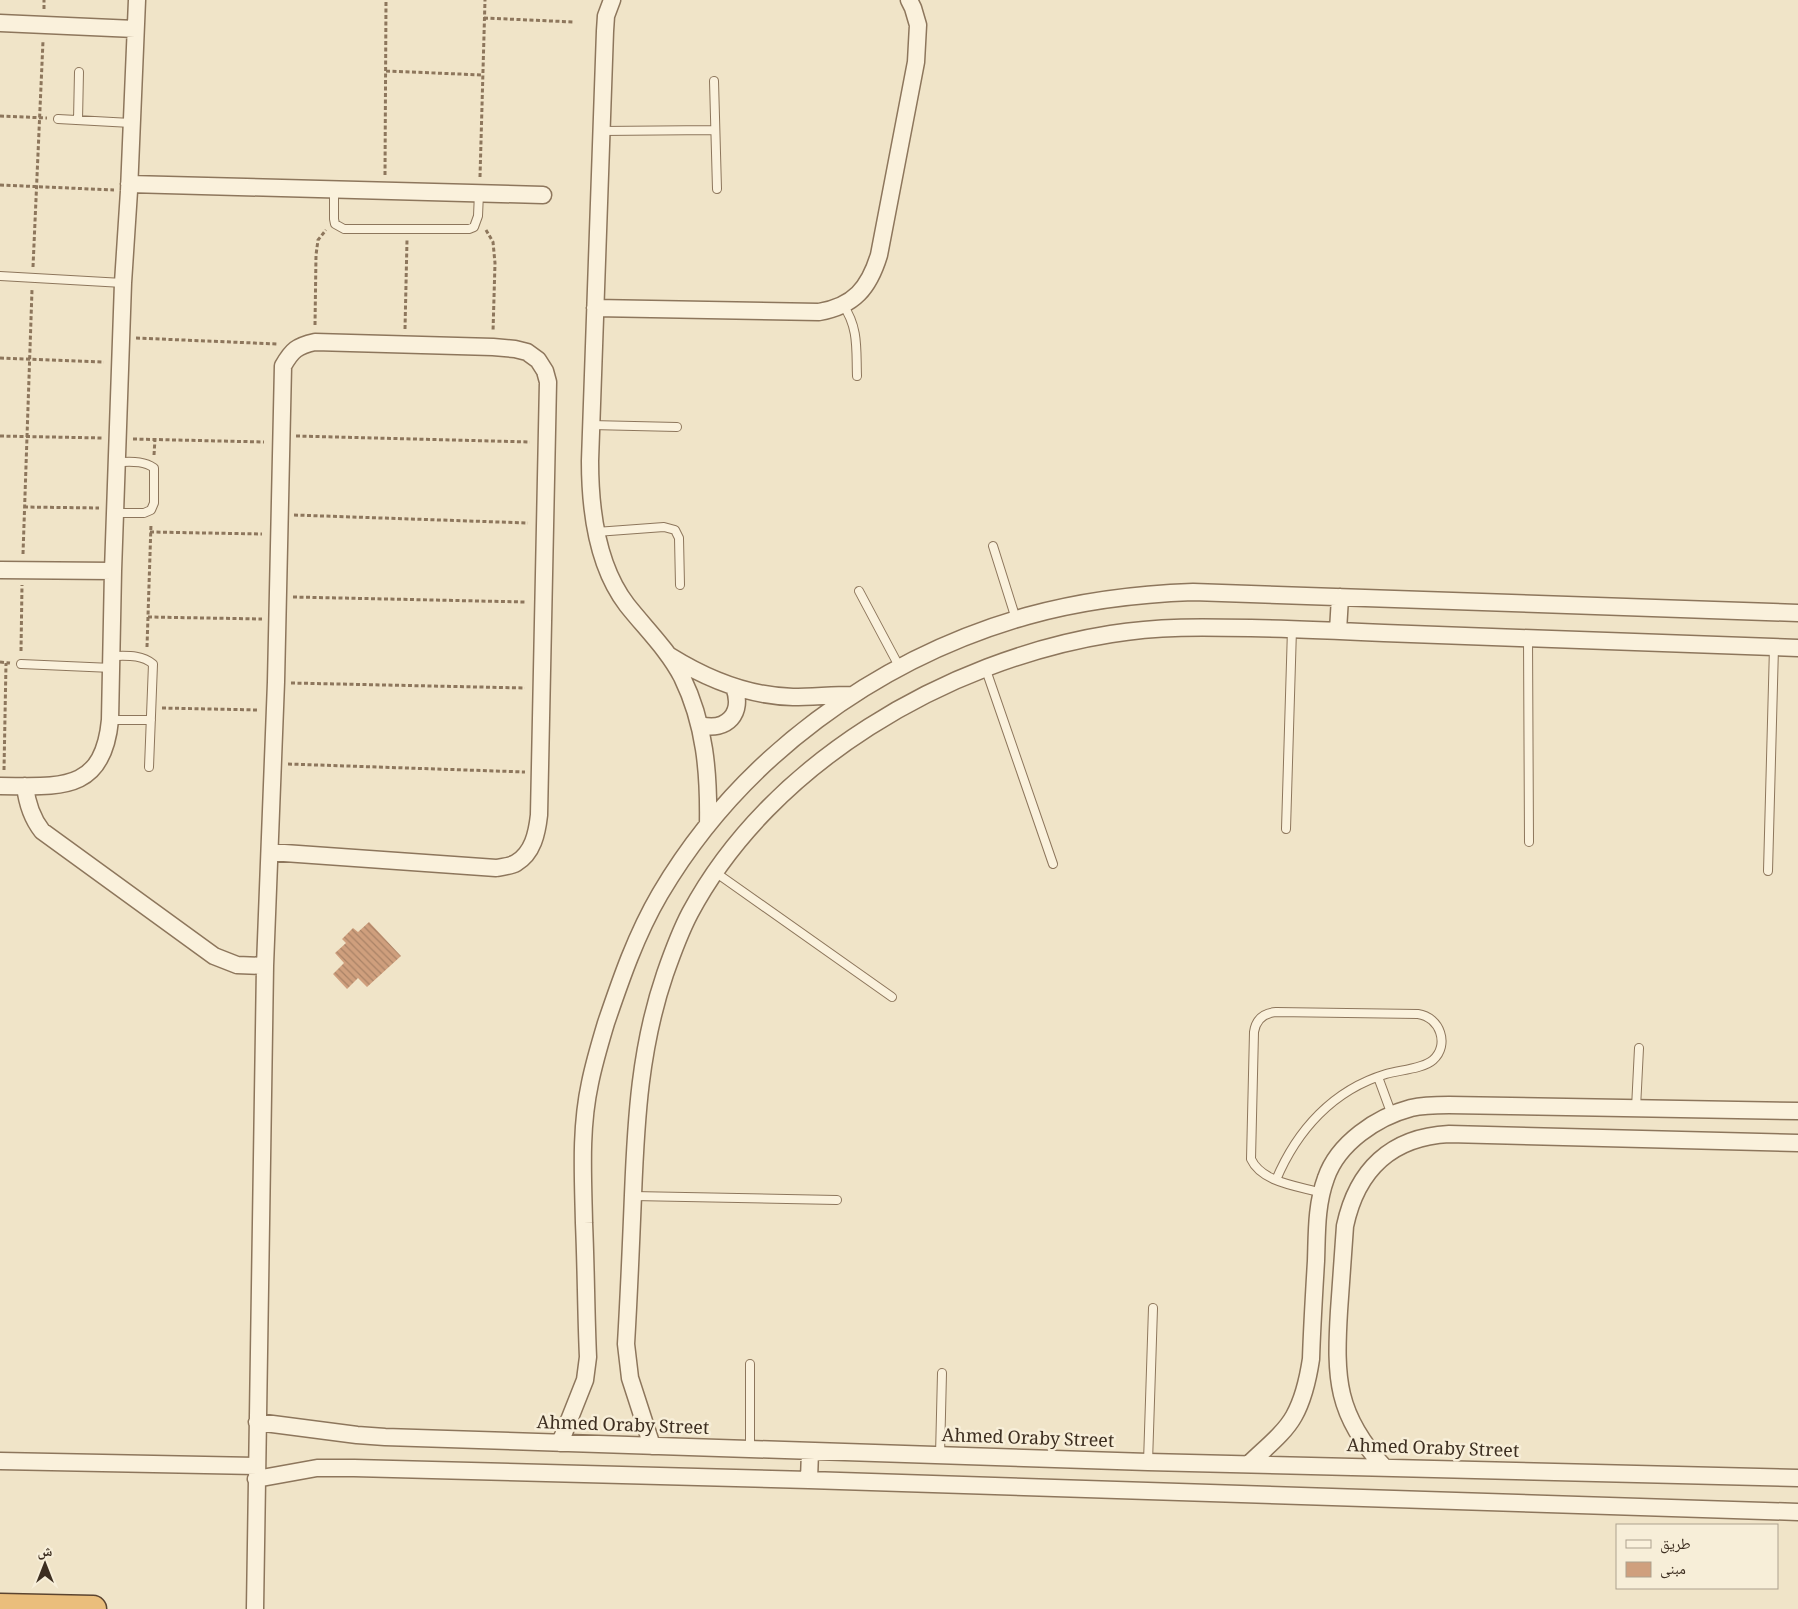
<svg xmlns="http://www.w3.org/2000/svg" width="1798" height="1609" font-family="Georgia,'Noto Naskh Arabic',serif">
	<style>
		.building { fill: url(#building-back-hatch) }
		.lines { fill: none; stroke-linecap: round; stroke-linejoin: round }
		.service-casing { stroke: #8d765c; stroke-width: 10 }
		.minor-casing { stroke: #8d765c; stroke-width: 19 }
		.trunk-casing { stroke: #5b4430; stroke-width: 29 }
		.path { stroke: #8d765c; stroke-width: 3; stroke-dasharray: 4 2.5; stroke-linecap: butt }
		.service { stroke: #faf1dc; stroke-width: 8 }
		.minor { stroke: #faf1dc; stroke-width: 16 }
		.trunk { stroke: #eabe7c; stroke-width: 26 }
		.labels { text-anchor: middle; stroke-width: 5; stroke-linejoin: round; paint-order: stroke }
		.street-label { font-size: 18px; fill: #3d2e20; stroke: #f7eed8 }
	</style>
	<defs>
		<pattern id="building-back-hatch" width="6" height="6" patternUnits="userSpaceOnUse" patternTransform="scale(1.25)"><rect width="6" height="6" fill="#cf9f7d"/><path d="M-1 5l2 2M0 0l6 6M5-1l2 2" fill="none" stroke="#a98266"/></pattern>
	</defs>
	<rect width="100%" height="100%" fill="#f0e4c8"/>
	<path class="building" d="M369,922L401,956L367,987L358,978L347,989L333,974L344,963L335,953L346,943L342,939L353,928L358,932Z"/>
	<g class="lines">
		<defs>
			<path id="service" d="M714,81L717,189
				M58,119L131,123
				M78,120L79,72
				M601,131L715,130
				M334,190V219L335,224L344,229H469L474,227L478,216L479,193
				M0,276L123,283
				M843,305C859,328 856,350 857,376
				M591,425L677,427
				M115,513H144L151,510L154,503V468C143,460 130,462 117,462
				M596,532L664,527L675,530L679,538L680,585
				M993,546L1016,619
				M859,591L900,668
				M1528,638L1529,842
				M112,656C126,656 141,654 153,664L149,767
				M21,664L112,668
				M985,667L1053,864
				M110,720H151
				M1286,829L1292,629
				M1768,871L1774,647
				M715,872L892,997
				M1378,1077L1392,1115
				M1636,1108L1639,1048
				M1276,1180C1297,1130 1333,1090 1386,1074C1399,1070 1423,1069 1433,1060C1450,1045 1440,1017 1418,1014L1276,1012C1264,1013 1256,1019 1254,1032L1251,1159C1262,1183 1299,1186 1322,1193
				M633,1196L837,1200
				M750,1449V1364
				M940,1455L942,1373
				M1148,1462L1153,1308"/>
			<path id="minor" d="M612,0L606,16L605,31L590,461C590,509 597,566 627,605C646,629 668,650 682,677C705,724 709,773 708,825
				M0,23L135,29
				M129,184L543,195
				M595,308L819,312C854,306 869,288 879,255L916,62L918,25L913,8L909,0
				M0,570L113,571
				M1338,631L1340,597
				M670,656C707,679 749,696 793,697C812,697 832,695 851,695
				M700,725C727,732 744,713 734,687
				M0,786C58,786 103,794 110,720L113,571L123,283L129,191L137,0
				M25,786C27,803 31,817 42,831L214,956L237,965L265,966
				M257,1422L357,1435L385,1437L1148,1462L1798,1478
				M560,1443L585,1380L588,1357C586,1313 586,1268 584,1223C583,1176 580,1129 590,1083C594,1063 600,1043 606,1023C621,979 636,935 660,894C740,758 876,659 1027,616C1081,601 1136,594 1193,592L1798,613
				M652,1446L630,1378L626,1344C629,1294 631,1245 633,1195C636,1119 640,1047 665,974C672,954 680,932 690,913C770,763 947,660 1111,634C1158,626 1204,627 1251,628C1296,629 1340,631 1384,633C1522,638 1660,643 1798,648
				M0,1461L257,1466
				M1249,1464C1264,1449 1284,1434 1294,1416C1304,1398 1308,1379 1311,1359C1312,1327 1314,1294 1316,1261C1317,1233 1316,1205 1326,1178C1338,1143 1377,1117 1411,1108C1424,1105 1436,1105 1449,1105L1798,1111
				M1384,1467C1336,1415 1335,1378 1339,1311C1341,1282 1343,1254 1345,1226C1357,1170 1391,1137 1449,1134L1798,1143
				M256,1479L317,1468H354L809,1480L1798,1512
				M809,1480L810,1451
				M255,1609L265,966L276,682L283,366C292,350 297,346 315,342L493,347L515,349L527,352L538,360L545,371L548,382L539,815C537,833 533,853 516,863C511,866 502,867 496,868L270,852"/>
			<path id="trunk" d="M0,1607L93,1609"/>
		</defs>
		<use href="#service" class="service-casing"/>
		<use href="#minor" class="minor-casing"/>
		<use href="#trunk" class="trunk-casing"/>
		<path class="path" d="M44,9V0
			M484,18L574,22
			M386,71L483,75
			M0,116L47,118
			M385,175L386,0
			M480,177L485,0
			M0,185L114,190
			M486,230L493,242L495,263L493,332
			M33,267L43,41
			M315,325L316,255L318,240L326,230
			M405,329L407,240
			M136,338L277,344
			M0,358L104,362
			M0,436L102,438
			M296,436L530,442
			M133,439L264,442
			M154,455L155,439
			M24,507L99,508
			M294,515L528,523
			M150,532L262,534
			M23,554L32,290
			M293,597L526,602
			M148,617L262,619
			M147,647L151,524
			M21,651L22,585
			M0,662L10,663
			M291,683L525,688
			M162,708L258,710
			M288,764L525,772
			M4,770L6,663"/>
		<use href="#service" class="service"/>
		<use href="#minor" class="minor"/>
		<use href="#trunk" class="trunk"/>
	</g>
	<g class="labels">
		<g class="street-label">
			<text transform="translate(623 1425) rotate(2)" y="6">Ahmed Oraby Street</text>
			<text transform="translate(1028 1438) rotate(2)" y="6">Ahmed Oraby Street</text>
			<text transform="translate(1433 1448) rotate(2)" y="6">Ahmed Oraby Street</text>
		</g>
	</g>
	<rect x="1616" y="1524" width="162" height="65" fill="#f7eed8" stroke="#ada18e"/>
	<rect x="1626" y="1540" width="25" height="8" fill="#faf1dc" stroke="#ada18e"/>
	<text x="1660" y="1549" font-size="15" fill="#3d2e20">طريق</text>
	<rect x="1626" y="1562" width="25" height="15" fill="#cf9f7d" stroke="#ada18e"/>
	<text x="1660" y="1574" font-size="15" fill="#3d2e20">مبنى</text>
	<g transform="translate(45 1564)" stroke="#f7eed8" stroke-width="4" paint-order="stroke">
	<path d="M0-4L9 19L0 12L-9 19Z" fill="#3d2e20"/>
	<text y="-8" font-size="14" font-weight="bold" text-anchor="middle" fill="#3d2e20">ش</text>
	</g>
</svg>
